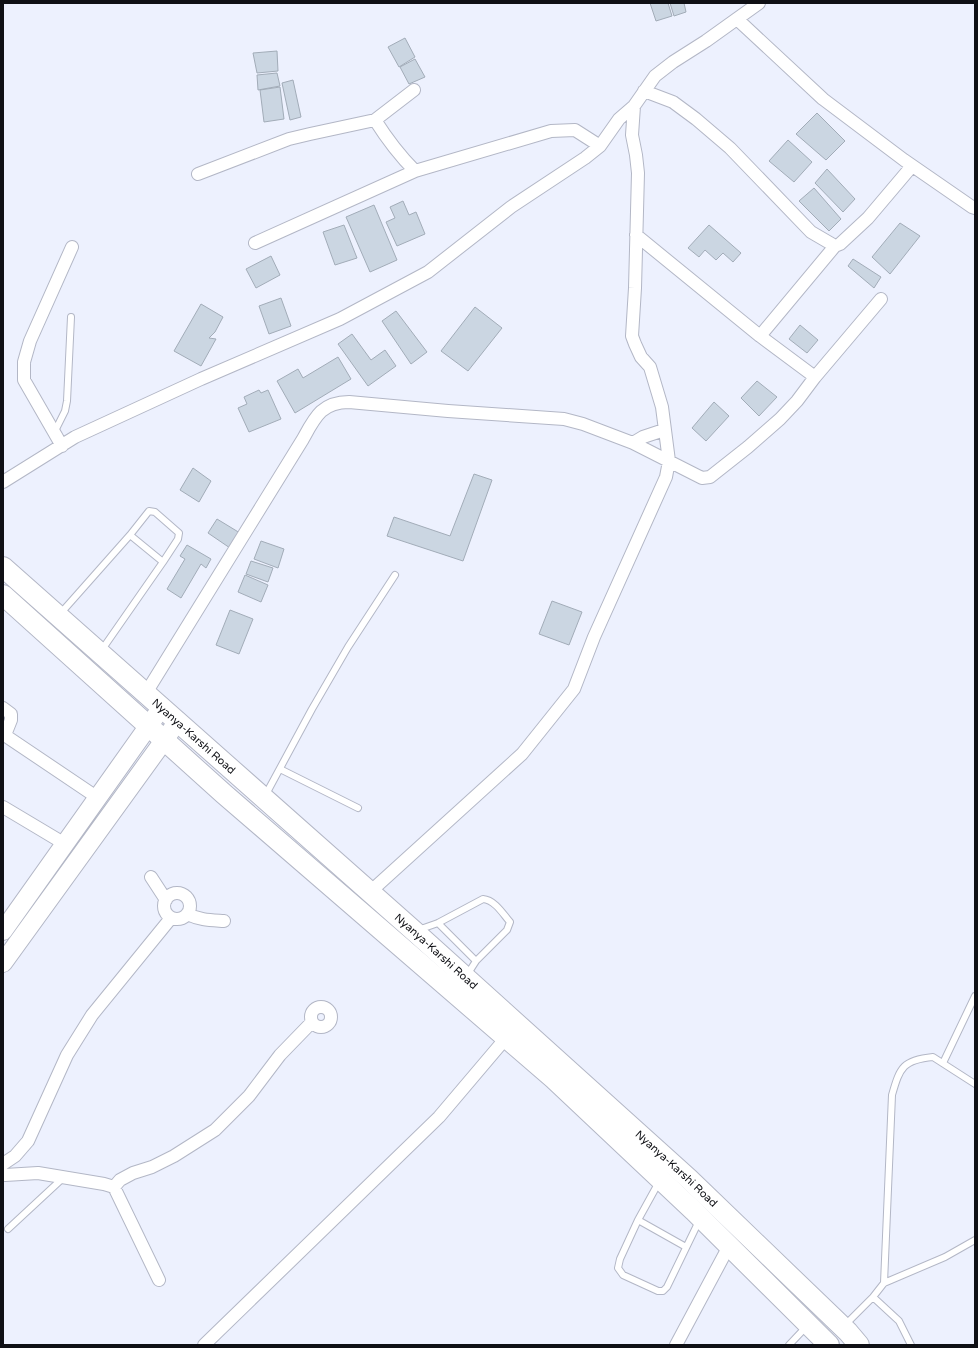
<svg xmlns="http://www.w3.org/2000/svg" width="978" height="1348" font-family="'Varela Round',sans-serif">
	<style>
		.building { fill: #cbd6e2; stroke: #a2acb8 }
		.lines { fill: none; stroke-linecap: round; stroke-linejoin: round }
		.lane-casing { stroke: #b3b7c6; stroke-width: 8 }
		.street-casing { stroke: #b3b7c6; stroke-width: 14 }
		.secondary-casing { stroke: #b3b7c6; stroke-width: 20 }
		.primary-casing { stroke: #b3b7c6; stroke-width: 22 }
		.lane { stroke: #fff; stroke-width: 6 }
		.street { stroke: #fff; stroke-width: 12 }
		.secondary { stroke: #fff; stroke-width: 18 }
		.primary { stroke: #fff; stroke-width: 20 }
		.labels { text-anchor: middle; stroke-width: 4; stroke-linejoin: round; paint-order: stroke }
		.street-label { font-size: 11px; fill: #0f1015; stroke: #edf1fe }
	</style>
	<rect width="100%" height="100%" fill="#edf1fe"/>
	<path class="building" d="M650,3H668L672,16L656,21Z
		M670,3H684L686,12L674,16Z
		M405,38L415,57L399,67L388,47Z
		M277,51L278,71L257,73L253,53Z
		M415,59L425,77L409,84L400,67Z
		M277,73L280,86L258,90L257,75Z
		M293,80L301,117L290,120L282,83Z
		M280,87L284,119L264,122L260,90Z
		M817,113L845,141L826,160L796,134Z
		M788,140L812,162L794,182L769,161Z
		M827,169L855,199L843,212L815,183Z
		M814,188L841,219L829,231L799,201Z
		M403,201L409,215L416,212L425,234L397,246L386,222L395,218L390,207Z
		M374,205L397,260L370,272L346,217Z
		M900,223L920,236L890,274L872,257Z
		M344,225L357,258L335,265L323,232Z
		M709,225L741,253L733,262L723,253L716,260L705,250L699,257L688,248Z
		M271,256L280,275L256,288L246,269Z
		M853,259L881,277L874,288L848,266Z
		M281,298L291,326L269,334L259,306Z
		M201,304L223,317L215,332L209,338L216,339L201,366L174,351Z
		M475,307L502,328L468,371L441,351Z
		M396,311L427,352L411,364L382,321Z
		M800,325L818,340L807,353L789,339Z
		M352,334L371,360L385,350L396,366L368,386L338,344Z
		M338,357L351,379L295,413L277,381L298,369L303,378Z
		M757,381L777,397L759,416L741,398Z
		M259,390L261,393L268,390L281,419L249,432L238,408L247,404L244,397Z
		M714,402L729,416L706,441L692,428Z
		M193,468L211,481L199,502L180,490Z
		M474,474L492,480L463,561L387,536L394,517L450,536Z
		M217,519L240,533L230,548L208,533Z
		M261,541L284,549L278,568L254,559Z
		M187,545L211,559L206,568L201,564L181,598L167,589L185,559L180,556Z
		M251,561L273,568L268,582L246,574Z
		M245,575L268,585L261,602L238,592Z
		M552,601L582,612L569,645L539,634Z
		M230,610L253,619L239,654L216,645Z"/>
	<g class="lines">
		<defs>
			<path id="lane" d="M54,433L65,411L67,401L71,317
				M130,535L149,511L155,512L179,533L178,539L163,562
				M60,614L130,535L163,562L101,651
				M280,769L358,808
				M265,796L312,709L348,647L395,575
				M438,923L476,961
				M418,930L438,923L483,899C495,900 503,914 510,922L507,930L476,961L467,975
				M943,1063L975,996
				M659,1182L638,1220L620,1259L618,1268L623,1275L658,1291H663L667,1287L699,1221
				M638,1220L686,1247
				M8,1229L63,1178
				M884,1283L892,1095C900,1067 903,1060 933,1057L975,1084
				M873,1297L899,1321L911,1345
				M845,1325L873,1297L884,1283L945,1257L975,1240
				M789,1345L806,1327"/>
			<path id="street" d="M737,19L823,99L904,160L972,207L975,208
				M644,91L673,102L696,119L730,148L811,232L835,246L840,244L868,218L912,166
				M375,120C387,139 399,155 415,171L551,131L575,130L600,146
				M198,174L289,139L310,134L375,120L414,90
				M636,235L760,336L815,377
				M255,243L415,171
				M760,336L835,246
				M633,443L643,437L664,430
				M62,446L24,380V362L30,341L72,247
				M3,482L75,437L201,379L340,319L428,272L511,207L585,158L600,146L619,119L634,106L655,76L673,62L706,41L759,3
				M146,693L303,439C315,417 322,402 349,402L448,411L564,419L583,424L633,443L702,478L710,477L748,447L780,419L797,401L815,377L881,299
				M3,708L11,714V720L5,735
				M3,734L98,798
				M3,807L65,844
				M151,877L166,900
				M370,892L522,754L574,689L594,637L666,477L669,461L662,407L650,367L641,357L635,344L632,336L635,288L638,173L636,155L632,135L634,106
				M164 906a13 13 0 1 1 26 0a13 13 0 1 1-26 0Z
				M187,914C200,920 210,920 224,921
				M311 1017a10 10 0 1 1 20 0a10 10 0 1 1-20 0Z
				M3,1164L15,1156L28,1141L67,1055L92,1015L171,918
				M5,1175L38,1173L104,1184L114,1187L159,1280
				M114,1187L120,1180L133,1173L152,1167L174,1156L215,1130L249,1096L280,1055L312,1022
				M204,1345L439,1117L506,1038
				M676,1345L729,1246"/>
			<path id="secondary" d="M3,931L162,707
				M3,963L178,721"/>
			<g id="primary">
				<path id="s1" d="M3,567L414,931L689,1179L848,1332L859,1345"/>
				<path d="M3,595L224,794L554,1079L694,1211L829,1345"/>
			</g>
		</defs>
		<use href="#lane" class="lane-casing"/>
		<use href="#street" class="street-casing"/>
		<use href="#secondary" class="secondary-casing"/>
		<use href="#primary" class="primary-casing"/>
		<use href="#lane" class="lane"/>
		<use href="#street" class="street"/>
		<use href="#secondary" class="secondary"/>
		<use href="#primary" class="primary"/>
	</g>
	<g class="labels">
		<g class="street-label">
			<text dy="4" stroke="none"><textPath href="#s1" startOffset="255">Nyanya-Karshi Road</textPath></text>
			<text dy="4" stroke="none"><textPath href="#s1" startOffset="579">Nyanya-Karshi Road</textPath></text>
			<text dy="4" stroke="none"><textPath href="#s1" startOffset="903">Nyanya-Karshi Road</textPath></text>
		</g>
	</g>
	<rect width="978" height="1348" fill="none" stroke="#0f1015" stroke-width="8"/>
</svg>
